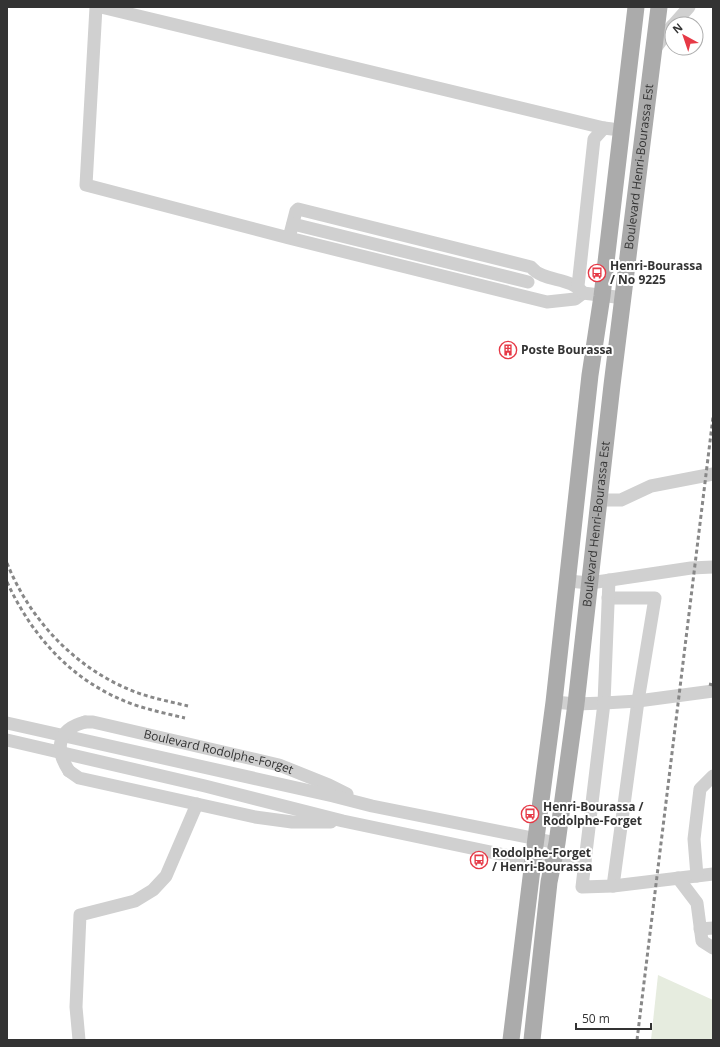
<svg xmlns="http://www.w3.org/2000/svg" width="720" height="1047" font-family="'Open Sans',sans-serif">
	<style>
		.park { fill: #e6ecdf }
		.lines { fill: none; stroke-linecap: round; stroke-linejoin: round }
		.minor { stroke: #d0d0d0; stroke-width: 13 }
		.major { stroke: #ababab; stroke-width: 17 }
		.rail { stroke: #888; stroke-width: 3; stroke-dasharray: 4 3; stroke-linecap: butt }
		.minor-bridge { stroke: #d0d0d0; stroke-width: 13 }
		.labels { text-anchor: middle; stroke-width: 4; stroke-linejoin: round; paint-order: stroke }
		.street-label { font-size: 12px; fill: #333; stroke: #fff }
		.poi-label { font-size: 12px; font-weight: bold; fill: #333; stroke: #fff; text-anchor: start }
	</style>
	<rect width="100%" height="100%" fill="#fff"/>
	<path class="park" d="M658,975L713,1000V1040H651Z"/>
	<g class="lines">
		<g class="minor">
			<path d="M96,7L86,185L289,238L547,302L575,299L583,293C570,276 544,283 531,267L298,209L296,211L289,238"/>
			<path d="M101,7L604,128"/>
			<path d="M674,24L689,7"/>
			<path d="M654,50L672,26"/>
			<path d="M293,224L528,282"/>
			<path d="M578,286L594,139L604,128L612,129"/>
			<path d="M583,293L624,298"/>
			<path d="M599,500H621L651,486L713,474"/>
			<path d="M568,581L590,583L691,568L713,567"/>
			<path d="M608,598H655L638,701L613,886"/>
			<path d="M554,702L576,704L604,703L609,580"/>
			<path id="s1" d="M85,722H93L279,765L329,785L347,794"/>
			<path d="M7,723L333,796L372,806L557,843"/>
			<path d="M7,740L205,786L343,821L552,865"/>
			<path d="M69,771L79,778L255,817L292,822H331"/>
			<path d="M554,857L585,861L604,703L638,701L713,691"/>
			<path d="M585,861L582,887L613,886L713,874"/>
			<path d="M697,876L694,839L700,789L713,776"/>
			<path d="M678,878L697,903L702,941L713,948"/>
			<path d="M700,929L713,928"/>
			<path d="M79,1040L76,1007L80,915L135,901L153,890L166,876L197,804"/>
		</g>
		<g class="major">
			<path d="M511,1040L533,861L554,702L590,375L602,296L636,7"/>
			<path id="s2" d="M532,1040L549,882L557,843L576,704L612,385L659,7"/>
		</g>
		<path class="rail" d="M7,563C31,623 80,673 141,694C156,699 172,702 188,706
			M7,582C33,638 73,682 132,704C150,710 168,714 185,718
			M709,684L713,685
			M637,1040L713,417"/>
		<path class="minor-bridge" d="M69,771C54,748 58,729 85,722"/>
	</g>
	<defs>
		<symbol id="bus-ring" viewBox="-11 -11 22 22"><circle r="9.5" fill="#fff" stroke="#e63946" stroke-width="1.5"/><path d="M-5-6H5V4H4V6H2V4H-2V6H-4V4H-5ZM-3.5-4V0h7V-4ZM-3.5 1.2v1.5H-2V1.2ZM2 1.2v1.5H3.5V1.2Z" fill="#e63946"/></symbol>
		<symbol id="building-ring" viewBox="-11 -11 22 22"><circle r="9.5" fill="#fff" stroke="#e63946" stroke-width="1.5"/><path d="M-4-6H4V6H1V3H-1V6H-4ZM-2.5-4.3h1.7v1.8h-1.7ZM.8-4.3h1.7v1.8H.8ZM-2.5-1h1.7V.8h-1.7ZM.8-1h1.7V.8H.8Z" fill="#e63946"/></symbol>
	</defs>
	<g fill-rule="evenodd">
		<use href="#bus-ring" x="587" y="263" width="20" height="20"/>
		<use href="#building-ring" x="498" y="340" width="20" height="20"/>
		<use href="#bus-ring" x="520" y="804" width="20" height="20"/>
		<use href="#bus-ring" x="469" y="850" width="20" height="20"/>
	</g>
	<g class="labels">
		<g class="street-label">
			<text dy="4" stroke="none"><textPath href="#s2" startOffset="880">Boulevard Henri-Bourassa Est</textPath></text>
			<text dy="4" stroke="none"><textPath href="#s2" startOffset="520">Boulevard Henri-Bourassa Est</textPath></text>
			<text dy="4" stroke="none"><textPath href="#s1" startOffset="137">Boulevard Rodolphe-Forget</textPath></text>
		</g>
		<g class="poi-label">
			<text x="610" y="270">Henri-Bourassa<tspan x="610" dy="14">/ No 9225</tspan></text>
			<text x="521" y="354">Poste Bourassa</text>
			<text x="543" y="811">Henri-Bourassa /<tspan x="543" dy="14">Rodolphe-Forget</tspan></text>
			<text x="492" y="857">Rodolphe-Forget<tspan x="492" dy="14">/ Henri-Bourassa</tspan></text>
		</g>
	</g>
	<rect width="720" height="1047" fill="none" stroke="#333333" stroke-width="16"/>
	<g transform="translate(684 36) rotate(320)"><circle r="19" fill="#ffffff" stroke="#adadad"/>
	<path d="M0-3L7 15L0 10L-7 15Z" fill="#e63946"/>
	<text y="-6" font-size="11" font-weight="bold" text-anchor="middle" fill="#333333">N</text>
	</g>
	<path d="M576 1023v6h75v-6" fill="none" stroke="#333333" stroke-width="2"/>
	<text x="582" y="1023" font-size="12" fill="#333333" stroke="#ffffff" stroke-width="3" paint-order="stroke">50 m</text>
</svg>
